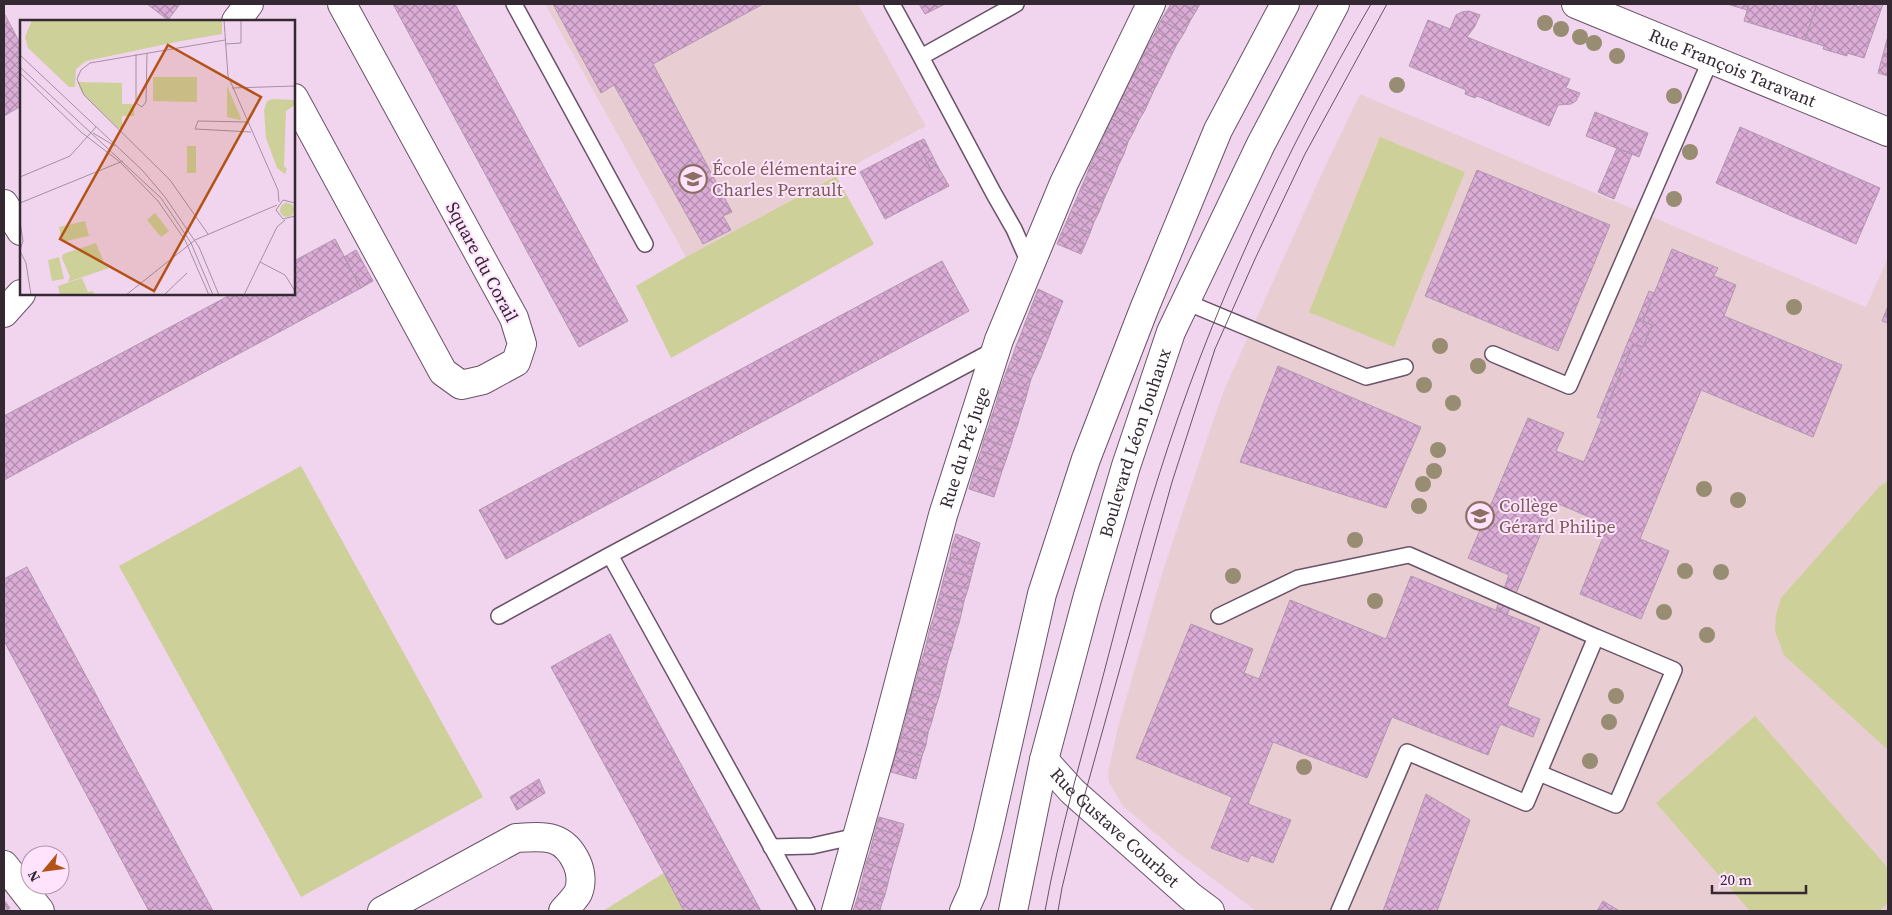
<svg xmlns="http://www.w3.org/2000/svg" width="1892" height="915" font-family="'Source Serif 4',serif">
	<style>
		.education { fill: #e8ced3 }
		.garden { fill: #cdd099 }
		.building { fill: url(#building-cross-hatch); stroke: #b197af }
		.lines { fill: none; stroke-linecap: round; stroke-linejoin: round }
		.service-casing { stroke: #6a5368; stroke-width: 18 }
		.minor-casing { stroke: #6a5368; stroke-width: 30 }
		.primary-casing { stroke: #6a5368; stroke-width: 30 }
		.service { stroke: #fff; stroke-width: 15 }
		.minor { stroke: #fff; stroke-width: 28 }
		.primary { stroke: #fff; stroke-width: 28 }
		.tram { stroke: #655664; stroke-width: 1 }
		.tree { fill: #988c72 }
		.labels { text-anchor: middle; stroke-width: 4; stroke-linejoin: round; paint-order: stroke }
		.street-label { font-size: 18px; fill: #342933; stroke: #ffe3fc }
		.education-label { font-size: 18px; fill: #785e54; stroke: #ffe3fc; text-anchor: start }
		.inset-road { fill: none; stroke: #a590a3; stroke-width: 1 }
		.view { fill: #b45216; fill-opacity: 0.15; stroke: #b45216; stroke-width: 2.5 }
		.inset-edge { fill: none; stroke: #342933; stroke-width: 2.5 }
	</style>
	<defs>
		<pattern id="building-cross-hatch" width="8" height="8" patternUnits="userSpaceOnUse" patternTransform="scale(1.25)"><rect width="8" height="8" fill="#daacd6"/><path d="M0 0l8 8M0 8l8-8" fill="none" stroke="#b28cae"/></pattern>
	</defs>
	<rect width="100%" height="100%" fill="#f1d5ee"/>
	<path class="education" d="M545,4H858L926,126L686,257Z
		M1360,94L1866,307L1888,257V911H1256L1181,855L1123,806L1109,782L1108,772L1118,727L1161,577L1201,456L1224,390L1323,171Z"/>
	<path class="garden" d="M1380,137L1465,172L1394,347L1309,312Z
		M836,176L874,244L671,358L636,286L686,257Z
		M301,466L483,797L301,897L119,566Z
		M1888,481V750L1784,655L1775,631L1776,615L1781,598L1880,486Z
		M1755,716L1888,868V903L1879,911H1750L1656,803Z
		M664,873L684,911H603Z"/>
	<path class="building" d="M147,4H180L168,20Z
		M393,4H455L628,321L579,347Z
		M553,4H763L653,64L732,212L723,216L731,230L703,244L614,85L601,93Z
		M919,4H945L925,14Z
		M1171,4H1182L1196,11L1190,21L1168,9Z
		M1182,4H1200L1196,11Z
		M1727,4H1749L1747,10Z
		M1749,4H1817L1805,40L1744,21Z
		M1817,4H1856L1857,6L1860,7L1861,4H1883L1864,58L1847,53V56L1823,49L1824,46L1805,40Z
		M1168,9L1190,21L1184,33L1161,20Z
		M1469,11L1480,15L1475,26L1467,37L1570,79L1566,88L1580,93L1576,101L1571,104L1558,105L1549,126L1477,96L1475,98L1465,94L1466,90L1409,66L1428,20L1450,29L1456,15L1462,12Z
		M4,13L21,45V106L4,116Z
		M1161,20L1184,33L1177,44L1156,31Z
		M1156,31L1177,44L1172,54L1150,42Z
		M1888,36V76L1878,73Z
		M1150,42L1172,54L1167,64L1144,52Z
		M1144,52L1167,64L1162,75L1140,63Z
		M1140,63L1162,75L1155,88L1133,76Z
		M1133,76L1155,88L1150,99L1127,87Z
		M1127,87L1150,99L1145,110L1122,98Z
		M1122,98L1145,110L1139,120L1117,108Z
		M1117,108L1139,120L1134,131L1112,119Z
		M1595,112L1648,133L1639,157L1586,136Z
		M1112,119L1134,131L1128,142L1106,131Z
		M1740,127L1880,188L1856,244L1716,183Z
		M1106,131L1128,142L1124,154L1101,143Z
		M924,139L937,165L930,168L917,142Z
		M917,142L930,168L937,165L949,186L885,219L860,172Z
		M1101,143L1124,154L1118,166L1095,155Z
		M1617,148L1632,154L1614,199L1598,192Z
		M1095,155L1118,166L1114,177L1090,166Z
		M1090,166L1114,177L1109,188L1085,179Z
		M1477,170L1610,225L1558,351L1425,296Z
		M1085,179L1109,188L1104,199L1081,188Z
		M1081,188L1104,199L1100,210L1076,200Z
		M1076,200L1100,210L1094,222L1071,211Z
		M1071,211L1094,222L1090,233L1066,223Z
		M1066,223L1090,233L1085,245L1061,234Z
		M1061,234L1085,245L1081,254L1057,244Z
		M335,239L361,288L4,480V416L232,294H294V261Z
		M1672,249L1718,268L1714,276L1736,285L1724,316L1842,365L1813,437L1701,390L1640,539L1669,551L1641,619L1580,594L1608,525L1554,502L1507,615L1496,610L1509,575L1468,558L1528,418L1564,433L1556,451L1584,462L1633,344L1643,347L1652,325L1643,321Z
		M356,250L373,281L361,288L344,257Z
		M942,261L969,311L506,559L479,510Z
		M1038,289L1063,301L1059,311L1034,300Z
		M1649,291L1654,293L1643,321L1652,325L1643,347L1633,344L1602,419L1597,417Z
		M1034,300L1059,311L1054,323L1029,313Z
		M1888,306V323L1882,321Z
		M1029,313L1054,323L1050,334L1025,323Z
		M1025,323L1050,334L1046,344L1021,334Z
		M1021,334L1046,344L1041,357L1016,346Z
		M1016,346L1041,357L1036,368L1012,358Z
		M1012,358L1036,368L1031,379L1007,370Z
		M1278,366L1421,427L1386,508L1240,462Z
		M1007,370L1031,379L1028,390L1003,381Z
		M1003,381L1028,390L1025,401L999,392Z
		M999,392L1025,401L1021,413L996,404Z
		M996,404L1021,413L1018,424L992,415Z
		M992,415L1018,424L1014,435L989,426Z
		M989,426L1014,435L1010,448L984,439Z
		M984,439L1010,448L1006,460L981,451Z
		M981,451L1006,460L1002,471L977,462Z
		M977,462L1002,471L998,484L973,475Z
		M973,475L998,484L994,497L969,489Z
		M956,534L980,543L977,554L952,546Z
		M952,546L977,554L974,565L950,557Z
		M950,557L974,565L971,577L946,570Z
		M27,567L213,911H149L4,641V579Z
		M946,570L971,577L968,589L943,581Z
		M1411,576L1540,628L1507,706L1540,719L1533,737L1500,724L1488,755L1392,717L1367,778L1273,742L1248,804L1291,820L1273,863L1251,855L1248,862L1211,848L1232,797L1136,758L1191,624L1253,649L1244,673L1259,679L1290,600L1386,639Z
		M943,581L968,589L964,601L940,594Z
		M940,594L964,601L962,611L937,604Z
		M937,604L962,611L959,623L934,616Z
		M934,616L959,623L955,636L930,628Z
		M930,628L955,636L952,648L927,641Z
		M610,634L761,911H684L664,873L551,667Z
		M927,641L952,648L948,660L924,653Z
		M924,653L948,660L945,672L920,664Z
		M920,664L945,672L942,685L917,677Z
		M917,677L942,685L939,697L913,690Z
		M913,690L939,697L935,709L910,701Z
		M910,701L935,709L932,721L907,713Z
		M907,713L932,721L928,733L904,726Z
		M904,726L928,733L926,745L901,737Z
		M901,737L926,745L922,756L897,749Z
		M897,749L922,756L919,768L894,760Z
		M894,760L919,768L916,779L891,772Z
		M539,779L545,793L517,810L510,797Z
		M1426,794L1470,820L1437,911H1383Z
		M879,817L904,824L901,836L876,828Z
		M876,828L901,836L898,846L873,839Z
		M873,839L898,846L894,860L870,852Z
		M870,852L894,860L891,871L866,863Z
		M866,863L891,871L888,883L863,876Z
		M863,876L888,883L885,895L860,888Z
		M860,888L885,895L881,906L857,899Z
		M857,899L881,906L880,911H853Z
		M4,900L10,908L5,911H4Z
		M1603,901L1618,910L1597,911Z"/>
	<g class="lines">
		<defs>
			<path id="service" d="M514,4L645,244
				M892,4L921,57
				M1016,4L921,57L994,194L1014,229L1030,265
				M1186,302L1366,377L1405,367
				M1493,354L1569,386L1711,59
				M499,616L610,555
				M1219,616L1298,578L1409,555L1596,637
				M771,847L812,846L857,836
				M807,911L610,555L996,349
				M1339,911L1407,752L1526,803L1596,637L1674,670L1616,805L1539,773"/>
			<g id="minor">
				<path id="s1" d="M1576,4L1888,132"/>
				<path d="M236,21L249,4"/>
				<path d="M294,98L443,372L461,385L483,380L516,362L522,344L514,318L342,4"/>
				<path d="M4,204L21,231"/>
				<path d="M4,313L21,294"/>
				<path id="s2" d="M1044,760L1072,791L1190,896L1210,911"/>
				<path d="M4,865L40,911"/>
				<path d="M382,911L516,838C545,836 564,834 577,863C581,872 582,884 578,893C574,900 567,906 563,911"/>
				<path id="s3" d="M836,911L881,751L943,515L999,340L1064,183L1151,4"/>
			</g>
			<g id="primary">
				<path d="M964,911L973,891L988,831L1042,594L1086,459L1144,309L1218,130L1285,4"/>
				<path id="s4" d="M1013,911L1044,760L1087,599L1126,466L1171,332L1261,144L1335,4"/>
			</g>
		</defs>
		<use href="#service" class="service-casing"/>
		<use href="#minor" class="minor-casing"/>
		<use href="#primary" class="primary-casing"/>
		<use href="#service" class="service"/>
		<use href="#minor" class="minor"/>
		<use href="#primary" class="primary"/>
		<path class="tram" d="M1045,911C1059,833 1082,756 1102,680C1120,612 1137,544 1158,478C1209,315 1285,151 1371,4
			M1058,911L1062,888L1083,801L1172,482L1215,349L1255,259L1305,154L1387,4"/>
	</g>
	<g class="tree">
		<circle cx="1545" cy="23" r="8"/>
		<circle cx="1561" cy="29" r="8"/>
		<circle cx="1580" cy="37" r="8"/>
		<circle cx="1594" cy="43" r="8"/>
		<circle cx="1617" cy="56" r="8"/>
		<circle cx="1397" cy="85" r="8"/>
		<circle cx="1674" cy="96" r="8"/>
		<circle cx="1690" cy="152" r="8"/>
		<circle cx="1674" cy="199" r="8"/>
		<circle cx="1794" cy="307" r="8"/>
		<circle cx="1440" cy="346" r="8"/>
		<circle cx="1478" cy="366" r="8"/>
		<circle cx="1424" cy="385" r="8"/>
		<circle cx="1453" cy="403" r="8"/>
		<circle cx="1438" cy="450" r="8"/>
		<circle cx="1434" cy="471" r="8"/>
		<circle cx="1423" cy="484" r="8"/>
		<circle cx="1704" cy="489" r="8"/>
		<circle cx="1738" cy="500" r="8"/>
		<circle cx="1419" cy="506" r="8"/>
		<circle cx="1355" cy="540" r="8"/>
		<circle cx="1685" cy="571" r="8"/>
		<circle cx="1721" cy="572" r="8"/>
		<circle cx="1233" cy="576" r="8"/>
		<circle cx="1375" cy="601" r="8"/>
		<circle cx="1664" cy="612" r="8"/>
		<circle cx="1707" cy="635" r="8"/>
		<circle cx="1616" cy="696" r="8"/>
		<circle cx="1609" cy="722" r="8"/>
		<circle cx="1590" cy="761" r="8"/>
		<circle cx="1304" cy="767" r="8"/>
	</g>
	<defs>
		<symbol id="school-ring" viewBox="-11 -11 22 22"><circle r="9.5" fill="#ffe3fc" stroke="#8d6e63" stroke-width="1.5"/><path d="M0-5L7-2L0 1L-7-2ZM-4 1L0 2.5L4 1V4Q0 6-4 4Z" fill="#8d6e63"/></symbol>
	</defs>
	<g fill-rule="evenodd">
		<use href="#school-ring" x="677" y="163" width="32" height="32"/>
		<use href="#school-ring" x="1464" y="500" width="32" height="32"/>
	</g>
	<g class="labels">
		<g class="street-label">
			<text dy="6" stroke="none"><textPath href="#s1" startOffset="169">Rue François Taravant</textPath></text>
			<text transform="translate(482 262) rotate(62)" y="6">Square du Corail</text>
			<text dy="6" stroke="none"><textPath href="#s4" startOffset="484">Boulevard Léon Jouhaux</textPath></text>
			<text dy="6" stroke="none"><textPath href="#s3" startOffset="481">Rue du Pré Juge</textPath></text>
			<text dy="6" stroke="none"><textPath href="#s2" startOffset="98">Rue Gustave Courbet</textPath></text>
		</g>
		<g class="education-label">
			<text x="712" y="175">École élémentaire<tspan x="712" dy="21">Charles Perrault</tspan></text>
			<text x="1499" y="512">Collège<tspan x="1499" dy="21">Gérard Philipe</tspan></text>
		</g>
	</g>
	<g transform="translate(20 20)">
		<rect width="275" height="275" fill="#f1d5ee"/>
		<path d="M260 190a7 7 0 1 1 14 0a7 7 0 1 1-14 0Z" fill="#cdd099"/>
		<path d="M161,0H202V14L161,21ZM62,258L68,272L73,271L75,275H40L38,266Z" fill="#cdd099"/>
		<path d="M12,0H161V21L66,41L56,49L55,67H49L8,28L5,17ZM133,57H177V82L133,81ZM57,62L102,63V84H114V96H102V108H98L62,73ZM207,66L221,98L220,100L207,97ZM253,79L275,80V85L266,91L264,146L267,149L265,154L257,148L246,118L244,90L247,81ZM167,126H176V153H167ZM135,193L149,211L141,217L127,200ZM65,201L69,216L42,222L39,207ZM76,223L85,245L89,248L48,262L50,257L42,238L43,234ZM39,237L44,259L32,261L28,240ZM56,264L59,275H42L40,268Z" fill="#cdd099"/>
		<path class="inset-road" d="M204,0L208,56L258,170L259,182M205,24L221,23V0M116,34V83L122,87L126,82L127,33M0,35L122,150L145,177L179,227L199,275M0,47L141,178L171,223L193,275M0,53L61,112L100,142L138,181L165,220L189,275M212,68L275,66M227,102L178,101L175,109L231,112M73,113L95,126M0,157L50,136L76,107M0,183L103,141M275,183L263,180L256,190L263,199L275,196M0,202L3,221L0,230M188,214L150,160L64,75L57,59L61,50L70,43L205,20M0,231L6,243L11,275M240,242L265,255L275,271M106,275L175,220L257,185M144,275L167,253M224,275L257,207L265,200"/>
		<path class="view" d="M148,25L241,77L134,271L40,219Z"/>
		<rect width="275" height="275" class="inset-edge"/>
	</g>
	<rect width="1892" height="915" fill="none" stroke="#342933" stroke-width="10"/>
	<g transform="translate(45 870) rotate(241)"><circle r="24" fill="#ffe3fc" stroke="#ae99ac"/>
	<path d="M0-4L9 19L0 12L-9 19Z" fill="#b45216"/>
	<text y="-8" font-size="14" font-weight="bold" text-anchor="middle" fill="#342933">N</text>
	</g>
	<path d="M1712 885v8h94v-8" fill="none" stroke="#342933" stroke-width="2.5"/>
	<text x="1720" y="885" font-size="15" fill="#342933" stroke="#ffe3fc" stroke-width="4" paint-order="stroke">20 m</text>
</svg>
